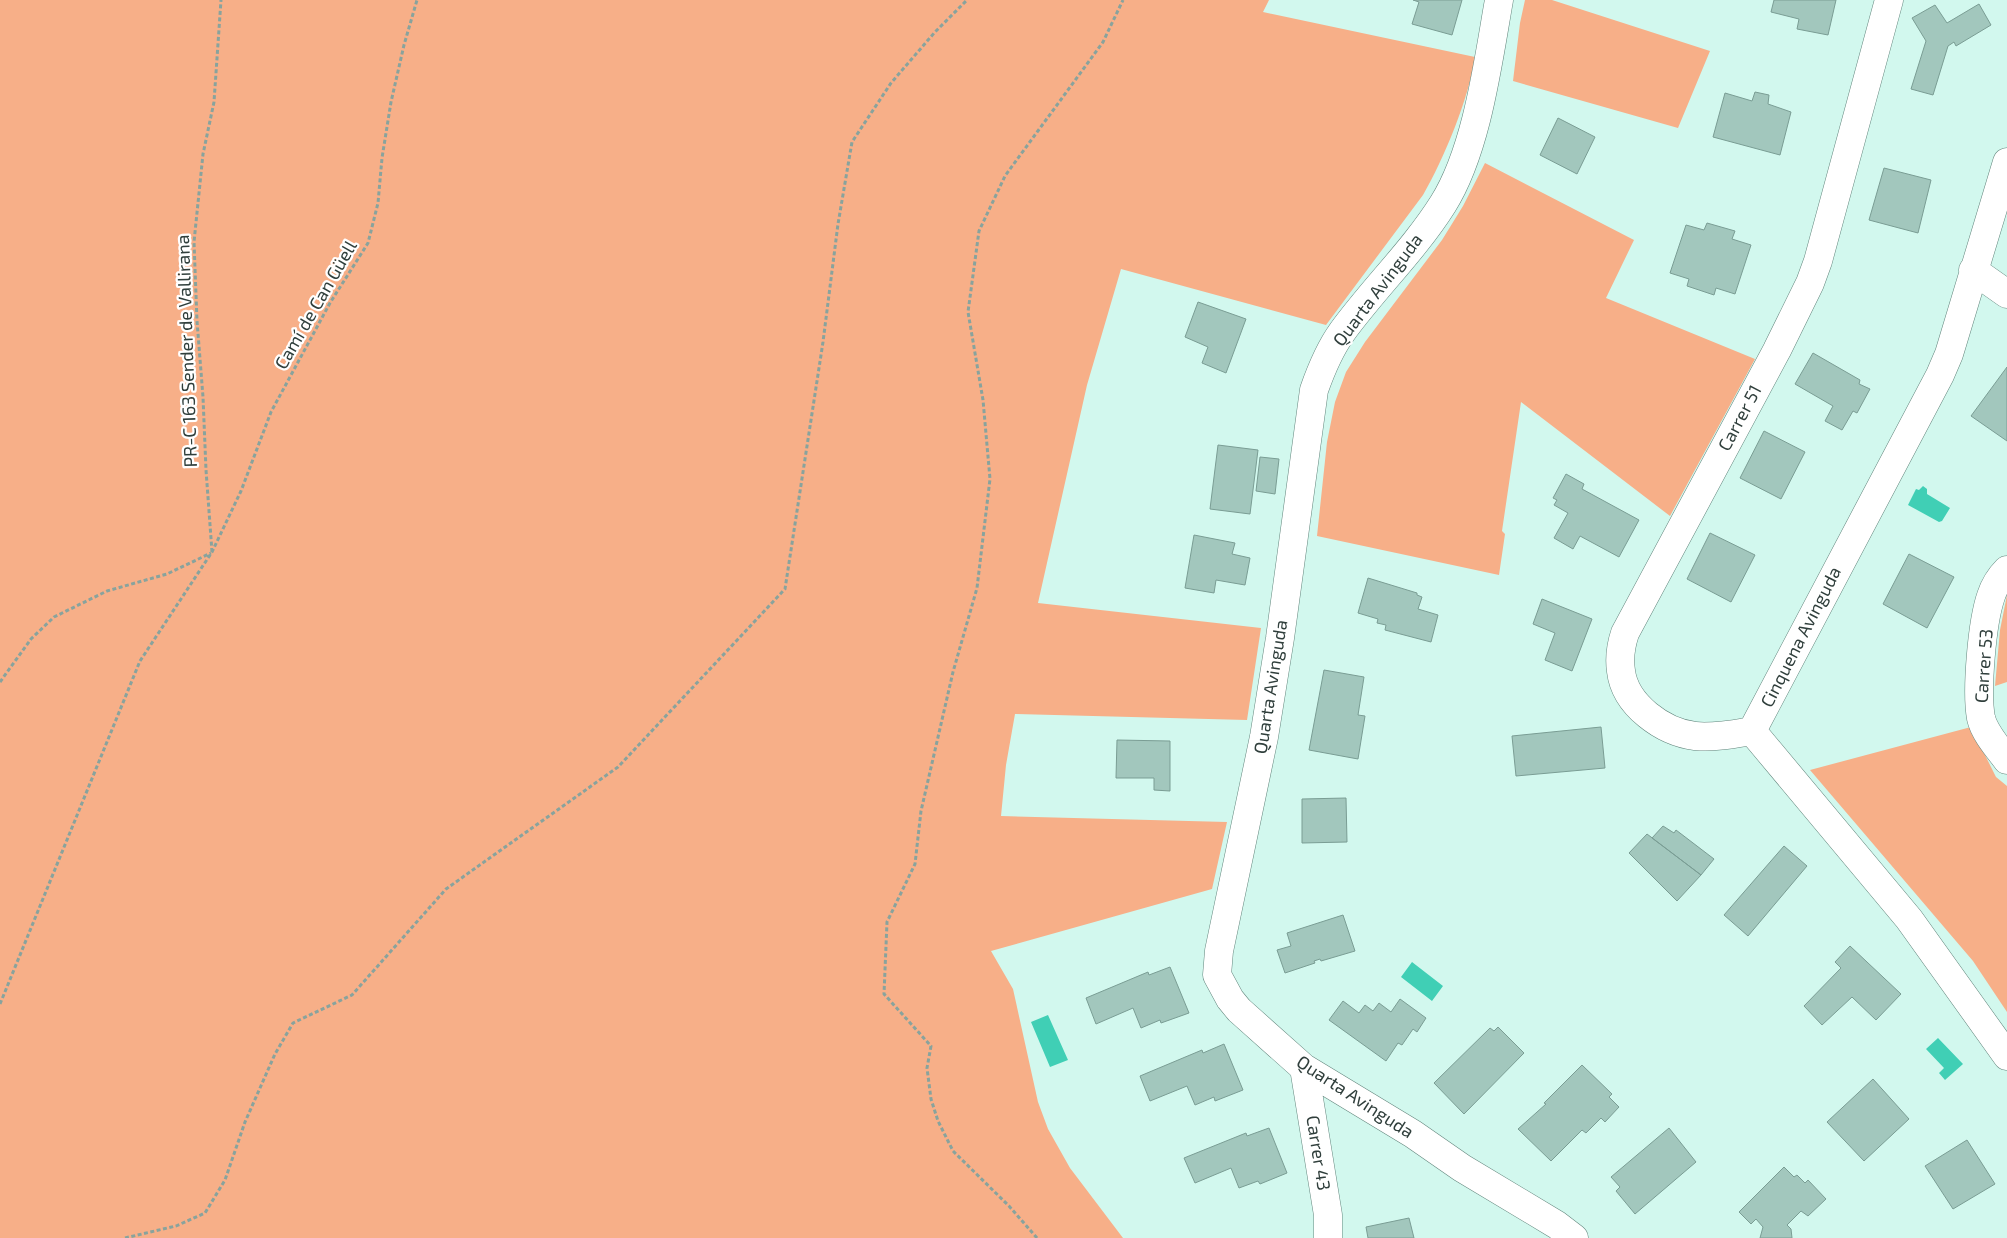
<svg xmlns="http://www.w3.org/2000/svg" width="2007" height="1238" font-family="'Exo 2',sans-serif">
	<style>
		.green { fill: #f7af88 }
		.water { fill: #40cfb5 }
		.building { fill: #a2c7bd; stroke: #7a9d94 }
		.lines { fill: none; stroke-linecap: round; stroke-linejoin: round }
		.minor-casing { stroke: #62857c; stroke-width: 29 }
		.path { stroke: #88a39d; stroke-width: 3; stroke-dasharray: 4 2.5; stroke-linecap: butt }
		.minor { stroke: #fff; stroke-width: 28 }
		.labels { text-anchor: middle; stroke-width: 4.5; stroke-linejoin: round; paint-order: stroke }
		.street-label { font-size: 18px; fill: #303f3c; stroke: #fff }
	</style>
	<rect width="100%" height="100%" fill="#d2f8ee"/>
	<path class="green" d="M0,0H1269L1263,12L1475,57C1469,98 1444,159 1423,195L1326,325L1121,269L1087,385L1038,603L1261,628L1247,720L1015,714L1006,765L1001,816L1227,822L1212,889L991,951L1013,989L1038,1102L1048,1129L1070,1168L1123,1238H0Z
		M1525,0H1552L1710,51L1678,128L1513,81L1520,23Z
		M1485,163L1634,240L1606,298L1755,359L1670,516L1521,402L1502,531L1505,534L1499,575L1317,536L1327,442L1335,402L1346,372L1365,342L1442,240L1463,206Z
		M2007,595V682L1995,686L2000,630Z
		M1971,727L1996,777L2007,786V1012L1973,961L1810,770Z"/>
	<path class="water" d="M1923,486L1927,489V494L1950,508L1942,521L1939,522L1908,505L1916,489L1919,490Z
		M1412,962L1443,986L1432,1001L1401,977Z
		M1048,1015L1068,1060L1050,1067L1031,1022Z
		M1938,1038L1963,1064L1945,1080L1939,1073L1944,1068L1926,1049Z"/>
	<path class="building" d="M1413,0H1462L1452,35L1412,24L1419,2Z
		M1774,0H1836L1828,35L1797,29L1799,19L1771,12Z
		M1979,4L1991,25L1956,46L1954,42L1948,46L1933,95L1911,89L1926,41L1912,18L1935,5L1947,23Z
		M1755,92L1769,95L1768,104L1791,112L1780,155L1713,137L1725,93L1752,101Z
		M1558,118L1595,137L1577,174L1540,155Z
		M1884,168L1931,180L1918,233L1869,220Z
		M1707,223L1735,231L1732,239L1751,245L1735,294L1716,288L1714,295L1687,286L1689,279L1670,273L1686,225L1704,230Z
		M1198,302L1246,319L1226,373L1202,363L1208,347L1185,337Z
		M1813,353L1860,380L1859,384L1870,389L1857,413L1853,411L1842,430L1825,421L1833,406L1795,384Z
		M2007,367V441L1971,416Z
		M1764,431L1805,452L1781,499L1740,478Z
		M1218,445L1258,450L1250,514L1210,509Z
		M1260,457L1279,459L1275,494L1256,491Z
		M1566,474L1584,484L1582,489L1639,520L1619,557L1580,536L1573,549L1554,538L1568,513L1554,505L1557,500L1553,498Z
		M1710,533L1755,555L1731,602L1687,579Z
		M1194,535L1235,543L1232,554L1250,558L1245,585L1216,580L1214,593L1185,588Z
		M1909,554L1954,577L1927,628L1883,604Z
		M1368,578L1417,593V595L1422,597L1418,609L1438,615L1431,642L1385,630L1386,625L1377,623L1378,619L1358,613Z
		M1542,599L1592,619L1572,671L1545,660L1555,633L1533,624Z
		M1324,670L1364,677L1358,715L1365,716L1358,759L1309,750Z
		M1601,727L1605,768L1516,776L1512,736Z
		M1117,740L1170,741V791L1154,790V778H1116Z
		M1346,798L1347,842L1302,843V799Z
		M1663,826L1674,833L1676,830L1714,859L1701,875L1652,838Z
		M1647,834L1701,875L1677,901L1629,853Z
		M1784,846L1807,866L1748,936L1724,915Z
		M1343,915L1355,951L1321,961L1320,959L1314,961L1315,963L1285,973L1277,950L1291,946L1287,933Z
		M1850,946L1901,994L1876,1020L1852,997L1822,1025L1804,1006L1841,968L1835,962Z
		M1170,967L1189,1013L1161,1023L1160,1020L1141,1028L1133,1008L1096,1024L1086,998L1148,972L1149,975Z
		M1400,999L1426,1018L1417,1032L1413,1029L1402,1045L1398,1043L1386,1061L1329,1020L1343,1001L1359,1013L1365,1005L1373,1011L1379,1003L1391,1012Z
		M1498,1027L1524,1053L1464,1114L1434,1083L1490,1028L1494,1031Z
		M1224,1044L1243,1090L1215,1101L1214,1097L1195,1105L1187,1086L1150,1101L1140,1076L1202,1050L1203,1053Z
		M1582,1065L1612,1094L1609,1097L1619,1107L1605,1122L1601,1118L1586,1133L1582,1130L1551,1161L1518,1129L1546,1104L1544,1103Z
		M1873,1079L1909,1119L1864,1161L1827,1122Z
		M1269,1128L1287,1173L1260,1184L1258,1181L1239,1188L1231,1168L1195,1183L1184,1158L1246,1133L1247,1136Z
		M1669,1128L1696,1162L1635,1214L1616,1191L1620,1187L1611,1177Z
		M1967,1140L1995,1184L1953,1209L1925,1166Z
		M1784,1167L1794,1177L1797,1175L1805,1183L1808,1180L1826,1199L1808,1216L1801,1211L1787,1225L1791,1229L1792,1238H1760L1763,1227L1756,1219L1751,1224L1739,1212Z
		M1409,1218L1414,1238H1368L1366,1227Z"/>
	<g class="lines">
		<defs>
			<path id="minor" d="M1499,0C1488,62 1477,150 1443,204C1414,250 1374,288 1342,332C1329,350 1321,370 1314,390L1280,638L1264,737L1219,951L1217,975L1230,999L1239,1010L1304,1068L1413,1134L1462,1168L1557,1225L1574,1238
				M1973,270L2007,294
				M2007,570C2000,577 1994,587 1991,596C1982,622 1976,691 1981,718C1984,732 1998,748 2007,760
				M1752,731C1734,734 1714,738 1695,736C1663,732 1625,705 1621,671C1619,658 1621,645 1625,633L1777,350L1810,283L1818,261L1889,0
				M1752,731L1940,375L1949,354L2007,162
				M1752,731L1909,919L2007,1056
				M1304,1068L1328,1215V1238"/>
		</defs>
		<use href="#minor" class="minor-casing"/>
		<path class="path" d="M212,552L206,470L203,397L197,321L194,242L203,154L214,102L221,0
			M0,682L31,639L54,617L107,591L167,574L211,553
			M0,1004L140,661L212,552L241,491L271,412L330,303L368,243L378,203L382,158L391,102L404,45L417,0
			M125,1238L176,1226L205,1213L225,1180L245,1122L275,1054L293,1023L352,995L446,889L618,767L785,589L823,342L838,224L852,142L891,83L935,32L967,0
			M1037,1238L1009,1206L953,1151L938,1121L931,1099L927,1068L931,1046L884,994L887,922L915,864L921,811L953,672L977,588L990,479L983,400L968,312L979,231L1005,176L1103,42L1123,0"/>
		<use href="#minor" class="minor"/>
	</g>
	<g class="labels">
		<g class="street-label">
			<text transform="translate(1378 290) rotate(-53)" y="6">Quarta Avinguda</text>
			<text transform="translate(316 305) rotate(-60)" y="6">Camí de Can Güell</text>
			<text transform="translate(187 351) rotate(-92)" y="6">PR-C 163 Sender de Vallirana</text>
			<text transform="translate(1740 418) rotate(-62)" y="6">Carrer 51</text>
			<text transform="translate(1801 637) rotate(-63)" y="6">Cinquena Avinguda</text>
			<text transform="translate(1984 666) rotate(-86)" y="6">Carrer 53</text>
			<text transform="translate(1271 687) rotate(-81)" y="6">Quarta Avinguda</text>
			<text transform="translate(1355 1097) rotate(33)" y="6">Quarta Avinguda</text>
			<text transform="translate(1318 1153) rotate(81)" y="6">Carrer 43</text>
		</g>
	</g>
</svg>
